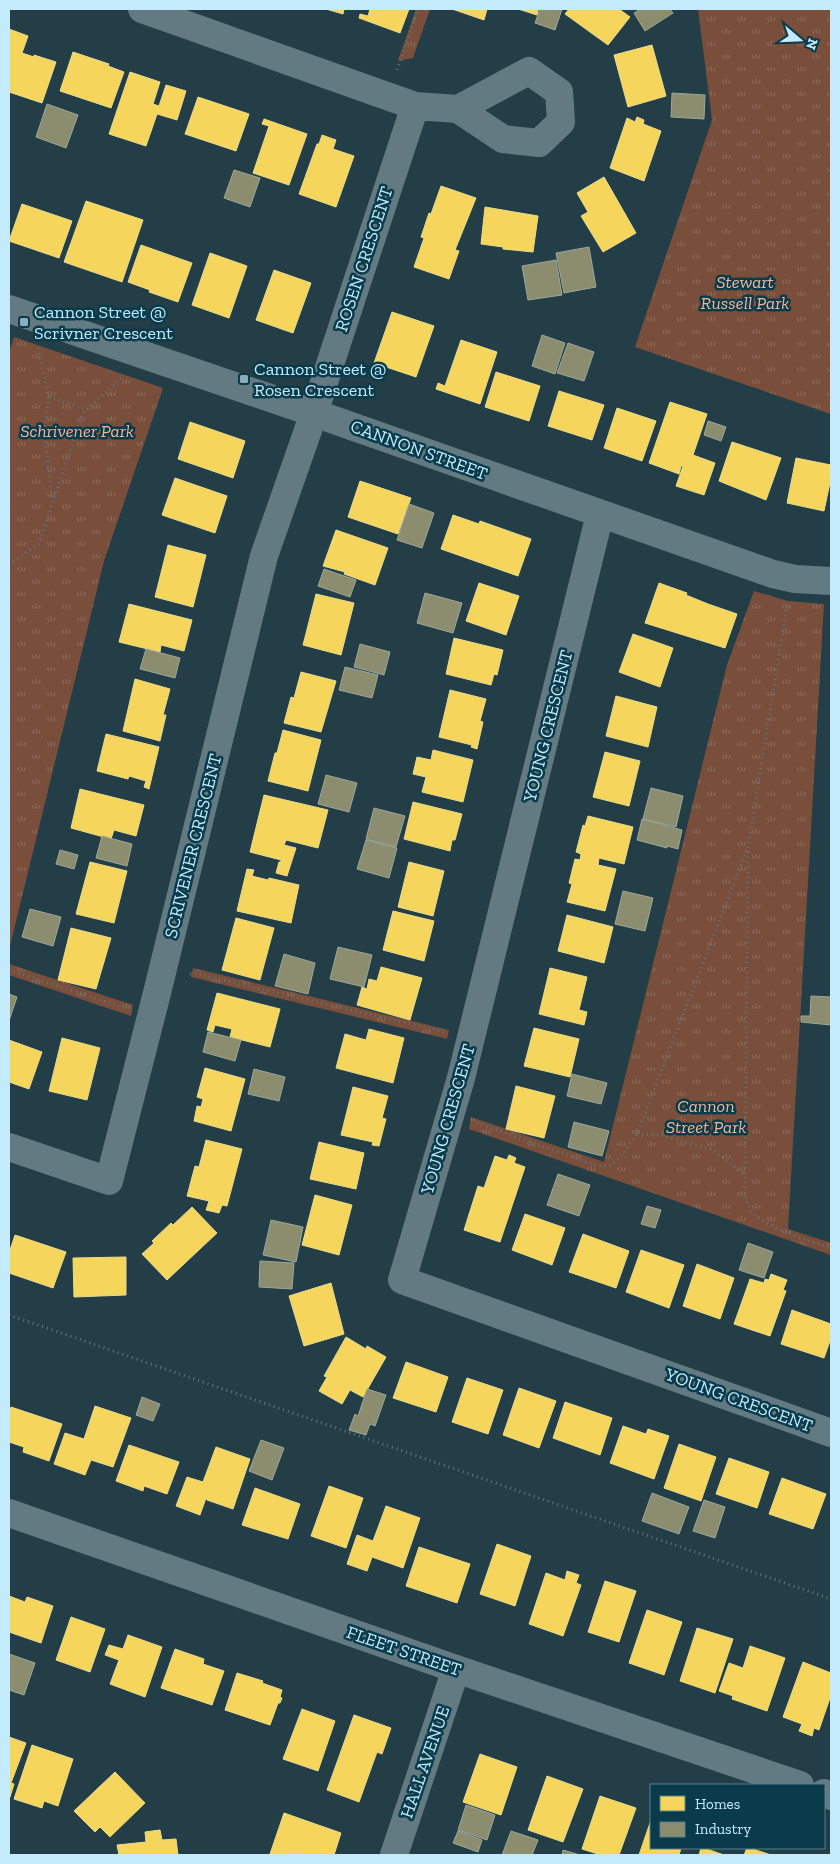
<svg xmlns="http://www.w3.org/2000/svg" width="840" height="1864" font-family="'Zilla Slab',serif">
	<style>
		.park { fill: url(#park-tufts) }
		.homes { fill: #f6d55c; stroke: #e7dc8c }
		.industry { fill: #8c8c6e; stroke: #9ca899 }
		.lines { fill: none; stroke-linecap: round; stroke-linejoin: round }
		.path { stroke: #60767e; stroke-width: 3; stroke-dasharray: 1 4; stroke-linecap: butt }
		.minor { stroke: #647a82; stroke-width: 28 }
		.poi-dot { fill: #8baebd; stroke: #093b4a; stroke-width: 2 }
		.labels { text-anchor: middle; stroke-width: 5; stroke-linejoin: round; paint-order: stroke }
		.street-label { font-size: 18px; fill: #c3ebfc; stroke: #093b4a }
		.park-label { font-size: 18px; font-style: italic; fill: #f2b59b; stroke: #093b4a }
		.poi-label { font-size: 18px; fill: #c3ebfc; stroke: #093b4a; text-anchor: start }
	</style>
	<defs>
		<pattern id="park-tufts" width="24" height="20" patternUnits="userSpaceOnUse" patternTransform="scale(1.25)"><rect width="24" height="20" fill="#794e3b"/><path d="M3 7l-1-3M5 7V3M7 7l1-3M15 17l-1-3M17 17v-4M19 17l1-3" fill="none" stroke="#8a6858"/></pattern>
	</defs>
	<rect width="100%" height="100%" fill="#243e47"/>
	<path class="park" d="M416,9H430L413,58L398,61Z
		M698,9H831V414L635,347L712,120Z
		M14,337L163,388L104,561L9,950V352Z
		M754,591L788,601L824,604L788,1229L831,1243V1255L469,1129L471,1117L604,1162L727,665Z
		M9,964L133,1005L131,1016L9,975Z
		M193,968L449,1030L447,1039L191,977Z"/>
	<path class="homes" d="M326,9H344L343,14Z
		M370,9H409L400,33L359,18L360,14L368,16Z
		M452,9H487L484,20Z
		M518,9H535L538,10L537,15Z
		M569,9H619L630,17L608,45L565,14Z
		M9,29L28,36L22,53L34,57V55L56,62L42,103L9,92Z
		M652,45L666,96L628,107L614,55Z
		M73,52L109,64L108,66L124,72L111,108L60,91Z
		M130,72L160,82L153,104L159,106L166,85L186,91L177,120L157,114L146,146L109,134Z
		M198,97L249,114L236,151L185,134Z
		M637,117L644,120L643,124L661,131L644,181L610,168L627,118L635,122Z
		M264,119L307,134L289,185L253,173L269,126L262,124Z
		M322,135L336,140L333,149L354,156L336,207L299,194L317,144H319Z
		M604,177L636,233L603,252L581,216L588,212L577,193Z
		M441,186L476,198L455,250L459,251L449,279L414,267L424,238L421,237L429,213L431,214Z
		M86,201L143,220L122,282L64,262Z
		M22,204L72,221L59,258L9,241Z
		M485,207L538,216L533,252L503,249V247L481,244Z
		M141,245L192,263L178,302L149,292L150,290L128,282Z
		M210,253L247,266L229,318L192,305Z
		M274,270L311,283L293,333L256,320Z
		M392,312L434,326L416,377L374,363Z
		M461,340L497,352L480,404L436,389L438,383L445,386Z
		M496,372L540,386L529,421L485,407Z
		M559,391L604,405L592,440L548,426Z
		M670,402L707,414L693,455L715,463L704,495L676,486L683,466H681L679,474L649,463Z
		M617,408L656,421L642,461L604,448Z
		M190,422L245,441L233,478L178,459Z
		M732,442L781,458L766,500L719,481Z
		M796,458L831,465V478L824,511L787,503Z
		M175,478L227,496L215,533L162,515Z
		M360,481L411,498L398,534L348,517Z
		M453,515L479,524L480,521L531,539L518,576L441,549Z
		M336,530L388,548L375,585L344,574L345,572L323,566Z
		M168,545L206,555L193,607L155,597Z
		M479,583L519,596L506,635L466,621Z
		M659,583L687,593L686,595L708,604L737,614L725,648L645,623Z
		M316,594L354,603L341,655L303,645Z
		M129,604L192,620L184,651L161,645L160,652L119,642Z
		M633,634L673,648L660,687L619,672Z
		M454,638L503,650L497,675L494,674L491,685L446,674Z
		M301,672L336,681L321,732L284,723L291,697L294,698Z
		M135,679L170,689L163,715H166L160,741L123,731Z
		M450,690L486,699L480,721L483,722L477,749L471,747L472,745L439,737Z
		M616,696L657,707L648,747L606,736Z
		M283,730L321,740L308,791L268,781L275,753H277Z
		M106,734L159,747L149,789L144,787L146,781L129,776L128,779L97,771Z
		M433,750L473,760L463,802L422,792L426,777L413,774L417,757L431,760Z
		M605,752L640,761L629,806L593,797Z
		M80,789L144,805L136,836L114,830L111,839L71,828Z
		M264,795L328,810L318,848L286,840L284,845L296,848L287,876L276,873L279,862H281V860L250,852Z
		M413,802L462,814L455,840H452L450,851L404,839Z
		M588,816L633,827L624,864L599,858L598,865L616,869L605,911L567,902L572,884L569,883L575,859L580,860L581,854L576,852L583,825L585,826Z
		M90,862L127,871L114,923L76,914Z
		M409,862L444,871L433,916L398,907Z
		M247,869L254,870L252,876L268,880L269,878L299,885L291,923L237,911Z
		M393,911L434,921L424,961L383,950Z
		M567,915L613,927L604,963L558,951Z
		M236,918L274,928L260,980L222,970Z
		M71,928L111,938L96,989L58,980Z
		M381,967L422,978L410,1020L357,1005L362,987L367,989L369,979L377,981Z
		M550,968L587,977L579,1010L587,1012L584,1025L539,1014Z
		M217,993L280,1009L270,1047L230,1037L232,1029L215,1025L213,1032L207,1030Z
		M534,1028L579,1039L570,1077L524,1066Z
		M369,1029L404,1038L393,1083L336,1068L345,1034L366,1040Z
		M62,1038L100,1048L87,1100L49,1091Z
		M9,1040L42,1052L29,1089L9,1082Z
		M205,1068L245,1079L231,1131L194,1121L197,1106L201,1107L203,1099L197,1097Z
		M516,1086L555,1096L544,1138L506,1129Z
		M353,1087L388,1096L382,1118L386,1119L379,1146L372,1145L373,1142L341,1135Z
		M206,1140L242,1149L227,1206L222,1205L219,1213L206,1210L209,1201L187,1196L195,1166L199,1167Z
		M319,1142L364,1153L356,1189L310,1179Z
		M509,1155L516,1158L514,1163L525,1167L500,1242L464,1230L478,1186L484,1188L495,1156L507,1160Z
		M315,1195L352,1205L339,1255L302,1245Z
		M192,1207L217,1233L167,1280L142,1254L154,1243L152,1241L171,1223L173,1225Z
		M525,1214L565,1228L552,1265L512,1250Z
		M583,1234L629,1251L616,1288L569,1272Z
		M15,1235L66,1252L53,1288L9,1273V1253Z
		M641,1250L684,1265L669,1308L626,1292Z
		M126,1257V1295L74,1297L73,1258Z
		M697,1264L734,1278L720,1319L683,1306Z
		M771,1274L787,1280L783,1290L786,1291L770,1336L734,1324L750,1279L764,1283L765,1279L769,1280Z
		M331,1283L344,1334L304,1346L289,1296Z
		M792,1310L831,1324V1338L824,1358L781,1344Z
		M346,1337L366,1349L367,1346L386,1357L363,1397L350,1390L342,1404L319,1391L327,1377L324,1376Z
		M406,1362L448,1377L436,1412L393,1398Z
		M467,1378L503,1390L488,1434L452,1422Z
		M519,1388L556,1401L539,1448L503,1435Z
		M565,1402L612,1418L600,1455L553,1438Z
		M95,1406L131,1418L113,1467L91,1460L85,1475L54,1464L65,1433L84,1439Z
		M11,1407L62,1424L49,1461L23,1452L24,1447L9,1442V1414Z
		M623,1426L646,1434L648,1429L669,1436L654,1479L610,1463Z
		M679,1444L716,1457L701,1501L664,1488Z
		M129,1445L179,1462L167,1494L144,1486L143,1491L116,1481Z
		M216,1447L250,1459L233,1509L207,1500L206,1498L200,1515L176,1506L187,1477L203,1482Z
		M729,1458L769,1472L757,1508L716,1494Z
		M782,1478L826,1494L813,1529L769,1514Z
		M329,1486L363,1498L346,1548L311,1536Z
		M255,1488L300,1504L288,1539L242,1525Z
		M386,1506L420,1518L403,1568L372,1557L367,1571L347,1564L357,1535L373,1541Z
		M497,1544L531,1556L515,1606L480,1594Z
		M419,1547L470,1564L457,1603L406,1586Z
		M567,1571L579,1575L576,1583L581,1585L563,1636L529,1624L546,1573L565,1580Z
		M605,1581L636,1591L619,1642L588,1632Z
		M9,1596L25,1602L27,1597L53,1606L41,1643L9,1632Z
		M647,1610L682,1622L664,1675L629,1663Z
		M71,1617L105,1629L90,1672L56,1660Z
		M697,1628L733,1639L715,1693L680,1681Z
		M128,1635L162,1647L145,1697L110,1684L119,1660L105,1655L109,1645L123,1649Z
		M750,1646L785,1658L767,1711L732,1699L733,1696L719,1691L729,1663L743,1668Z
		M175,1649L204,1659L203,1664L224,1671L212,1705L161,1688Z
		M803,1662L831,1673V1695L819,1730L814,1728L812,1736L799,1731L802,1724L783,1717Z
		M237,1673L263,1681L262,1683L282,1690L280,1697L282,1698L280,1703H278L270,1725L225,1710Z
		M302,1709L335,1721L318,1771L283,1759Z
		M354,1715L391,1728L382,1754L377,1752L359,1802L327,1790Z
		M9,1737L26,1743L11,1783L14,1784L10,1797Z
		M32,1745L73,1759L58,1806L44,1801L42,1808L14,1799Z
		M480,1754L517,1767L501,1815L463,1802Z
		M115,1772L145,1803L110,1837L100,1827L95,1832L74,1811Z
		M547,1776L583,1789L563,1842L528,1830Z
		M600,1796L636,1808L619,1855H601L582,1849Z
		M284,1813L341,1833L334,1855L270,1854Z
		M651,1820V1848H681L679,1855H639Z
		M160,1830L162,1840L176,1839L178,1855H119L117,1845L146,1842L145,1832Z
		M701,1848H704L724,1855H699Z
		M747,1848H750L771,1855H744Z"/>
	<path class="industry" d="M540,9H562L555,30L535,23Z
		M641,9H670L673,13L645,31L634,13Z
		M672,93L705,95L704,119L671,117Z
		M47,104L78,115L66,148L36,137Z
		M234,170L260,178L250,207L224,198Z
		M589,247L596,287L564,293L556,253Z
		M556,260L562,295L528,300L522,266Z
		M542,335L565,343L555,374L532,366Z
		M568,343L594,352L584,381L557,373Z
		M708,421L726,427L721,441L704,435Z
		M409,504L434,513L422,548L397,540Z
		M324,569L356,580L350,597L318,586Z
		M425,593L462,603L453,633L417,623Z
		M360,644L390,652L384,675L354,667Z
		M146,649L180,658L175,678L140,669Z
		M345,667L378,675L372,698L339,690Z
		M326,775L357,783L349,812L318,804Z
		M651,788L683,796L676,827L643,819Z
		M374,808L405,816L396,847L366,839Z
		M642,819L682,830L678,849L667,846V848L637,840Z
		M102,836L132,844L127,866L96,858Z
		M366,840L397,848L389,878L357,869Z
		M60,850L78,855L74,869L56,864Z
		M623,891L653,898L645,931L615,924Z
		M30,909L61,917L53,946L22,937Z
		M338,947L372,955L364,987L330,979Z
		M284,954L315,963L308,994L275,986Z
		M9,994L17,997L9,1021Z
		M811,996L831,997V1025L801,1022V1016H810Z
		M208,1032L241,1040L235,1061L203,1052Z
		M254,1069L285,1077L279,1101L248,1094Z
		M572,1074L607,1083L601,1104L567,1096Z
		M574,1122L609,1131L602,1156L568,1147Z
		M558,1174L590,1185L579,1216L547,1205Z
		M647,1206L661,1210L655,1228L641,1224Z
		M271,1220L303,1227L296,1262L263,1255Z
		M748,1243L773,1252L764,1278L739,1270Z
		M260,1261L294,1263L292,1289L259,1287Z
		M367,1389L386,1395L375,1426L370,1424L366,1435L349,1430L355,1414L358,1416Z
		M142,1397L160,1404L153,1421L136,1415Z
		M261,1440L284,1448L272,1480L249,1471Z
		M652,1493L689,1507L679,1534L642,1521Z
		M704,1500L725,1507L715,1538L693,1531Z
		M9,1654L35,1663L24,1695L9,1690Z
		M466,1805L495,1815L487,1840L458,1830Z
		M458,1831L482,1840L478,1852L453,1843Z
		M511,1831L538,1840L532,1855H502Z
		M563,1850L580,1855H562Z"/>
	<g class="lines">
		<path class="path" d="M397,70L418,9
			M38,348L49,397L44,430L52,497
			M49,397L86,409
			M9,564L39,544L82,414L123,377
			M787,605L748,847L745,1192C746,1196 747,1202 749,1207C760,1227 810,1241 831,1248
			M9,970L125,1008
			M190,974L193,973L445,1032
			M477,1123L598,1166L611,1165L623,1154L637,1134L748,847
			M637,1134L662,1135L713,1150L745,1175
			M9,1315L831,1599"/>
		<path class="minor" d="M142,9L415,106L458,109L503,139L539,143L561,122L559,92L529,71L458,109
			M9,309L314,413L773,574L795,579L831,581
			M600,514L461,1078L402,1280L831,1433
			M9,1147L109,1181L157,993L264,556L314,413L415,106
			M9,1513L456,1669L800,1785
			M824,1793L831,1796
			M394,1855L456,1669"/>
	</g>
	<g class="poi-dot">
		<rect x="19" y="317" width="10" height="10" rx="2.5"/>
		<rect x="239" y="374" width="10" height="10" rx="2.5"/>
	</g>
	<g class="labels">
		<g class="street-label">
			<text transform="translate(364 259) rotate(-72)" y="6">ROSEN CRESCENT</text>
			<text transform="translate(419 450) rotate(20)" y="6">CANNON STREET</text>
			<text transform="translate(548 726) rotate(-76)" y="6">YOUNG CRESCENT</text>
			<text transform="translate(193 846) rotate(-76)" y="6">SCRIVENER CRESCENT</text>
			<text transform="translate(448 1119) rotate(-74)" y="6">YOUNG CRESCENT</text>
			<text transform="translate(739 1400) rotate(20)" y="6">YOUNG CRESCENT</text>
			<text transform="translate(404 1651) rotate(19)" y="6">FLEET STREET</text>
			<text transform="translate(425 1762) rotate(-71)" y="6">HALL AVENUE</text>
		</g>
		<g class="park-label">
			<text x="745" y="288">Stewart<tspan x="745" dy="21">Russell Park</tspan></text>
			<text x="77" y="437">Schrivener Park</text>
			<text x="706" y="1112">Cannon<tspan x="706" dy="21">Street Park</tspan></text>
		</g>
		<g class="poi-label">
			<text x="34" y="318">Cannon Street @<tspan x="34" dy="21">Scrivner Crescent</tspan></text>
			<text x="254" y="375">Cannon Street @<tspan x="254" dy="21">Rosen Crescent</tspan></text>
		</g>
	</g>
	<rect width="840" height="1864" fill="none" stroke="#c3ebfc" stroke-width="20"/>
	<rect x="650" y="1784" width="175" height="65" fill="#093b4a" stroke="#538191"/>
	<rect x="660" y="1796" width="25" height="15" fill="#f6d55c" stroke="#538191"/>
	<text x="695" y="1809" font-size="15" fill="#c3ebfc">Homes</text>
	<rect x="660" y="1822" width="25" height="15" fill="#8c8c6e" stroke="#538191"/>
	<text x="695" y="1834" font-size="15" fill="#c3ebfc">Industry</text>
	<g transform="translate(800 40) rotate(109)" stroke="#093b4a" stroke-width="4" paint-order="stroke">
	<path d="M0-4L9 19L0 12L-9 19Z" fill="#c3ebfc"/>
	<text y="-8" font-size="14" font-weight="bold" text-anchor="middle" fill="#c3ebfc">N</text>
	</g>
</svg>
